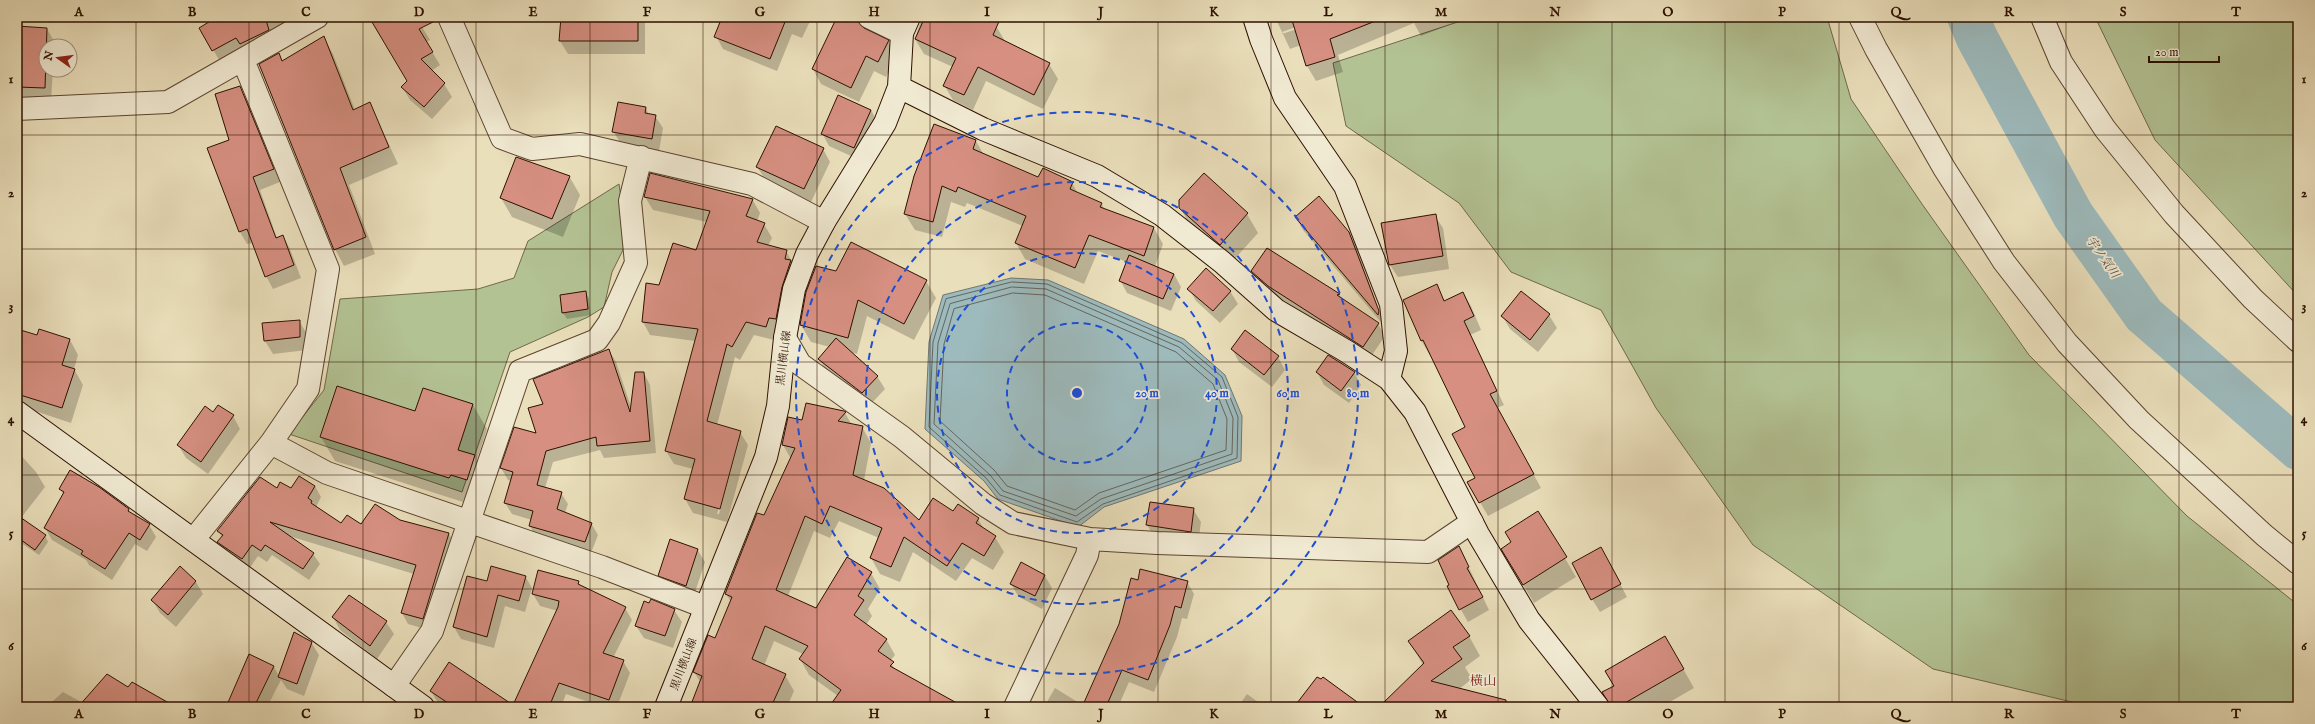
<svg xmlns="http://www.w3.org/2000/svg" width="2315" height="724" font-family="'IM FELL English','Noto Serif JP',serif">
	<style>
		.green { fill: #b3c293; stroke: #70694a }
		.water { fill: #9dbabc; stroke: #707671 }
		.shadow { fill: #0003; fill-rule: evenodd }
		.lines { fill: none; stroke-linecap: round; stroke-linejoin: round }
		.shore { stroke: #65655e; stroke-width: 1 }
		.river { stroke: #9dbabc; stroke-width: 42 }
		.building { fill: #d68f81; stroke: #2d1000 }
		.street-casing { stroke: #5c442f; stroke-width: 24 }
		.secondary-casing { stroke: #2d1000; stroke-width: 24 }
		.street { stroke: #f1ead3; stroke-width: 22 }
		.secondary { stroke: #f1ead3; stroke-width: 22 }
		.grid { fill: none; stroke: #2d1000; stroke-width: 1; stroke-opacity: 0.55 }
		.ring { fill: none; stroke: #1d4ed8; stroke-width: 2; stroke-dasharray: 7 5 }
		.labels { text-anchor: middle; stroke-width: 3.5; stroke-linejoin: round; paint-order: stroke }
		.street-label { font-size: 11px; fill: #2d1000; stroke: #f1ead3 }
		.water-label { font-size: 12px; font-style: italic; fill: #544c42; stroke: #f1ead3 }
		.quarter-label { font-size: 13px; fill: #7a1f14; stroke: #f1ead3 }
		.centre { fill: #1d4ed8; stroke: #f1ead3; stroke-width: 2 }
		.ring-label { font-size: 12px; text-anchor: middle; font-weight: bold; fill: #1d4ed8; stroke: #f1ead3; stroke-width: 3.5; stroke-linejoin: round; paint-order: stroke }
		.neatline { fill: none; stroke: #2d1000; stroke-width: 1.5 }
		.grid-label { font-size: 13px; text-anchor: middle; font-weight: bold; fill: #2d1000 }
	</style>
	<rect width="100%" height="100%" fill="#eadfbb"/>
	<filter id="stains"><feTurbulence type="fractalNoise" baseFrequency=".005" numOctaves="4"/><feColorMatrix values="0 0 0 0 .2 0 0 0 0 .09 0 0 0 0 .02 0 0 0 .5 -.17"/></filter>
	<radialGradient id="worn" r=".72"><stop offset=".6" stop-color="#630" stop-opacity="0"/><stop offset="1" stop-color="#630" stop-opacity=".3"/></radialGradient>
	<path class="green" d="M1473,17H1827L1851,99L1922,204L2029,355L2187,516L2298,605V707H2093L1933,669L1753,545L1656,408L1601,310L1511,272L1459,203L1346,126L1333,63Z
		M2095,17H2298V296L2155,140Z
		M619,184L626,228L624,248L612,272L604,307L588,317L510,352L462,492L289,434L324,390L340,299L478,289L514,278L528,241Z"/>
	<path class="water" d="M1011,278L1048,280L1184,339L1225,375L1242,416L1241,461L1104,507L1078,527L998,499L984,481L925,429L929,342L943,295Z"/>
	<path class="shadow" d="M208,17H305L221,63L200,28L211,22Z
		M380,17H416L430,40L426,42L440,65L431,71L444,84L452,97L432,119L410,100L402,87L408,81Z
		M562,17H645V54H568L560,41Z
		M729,17H812L802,38L792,34L777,71L723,49L716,36Z
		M838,17H976L996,26L1005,41L1049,64L1058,79L1043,109L986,81L973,110L953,100L944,85L953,67L924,54L915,39L921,20L917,19L866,26V29L888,41L896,56L886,77L874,71L859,102L821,84L813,69Z
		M1275,17H1470L1421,36L1414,23L1338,55L1343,72L1316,81L1307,66L1301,45L1290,49ZM1299,26L1300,28L1282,34V32Z
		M47,29L54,41V46H46V70H53L51,101L23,100L17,89V57Z
		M324,38L333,54L355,110L370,104L398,164L349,185L375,254L344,266L335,249L283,62Z
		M240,87L247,100L280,182L260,190L277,238L283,236L290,249L301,278L273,289L266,276L253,243L247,244L240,232L208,148L230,140Z
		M646,108L649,115L655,116L663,128L659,151L621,144L613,131Z
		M871,110L878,123L862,161L829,146L822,133Z
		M976,141L984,155L1039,178L1072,183L1078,194L1101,203L1105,210L1154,228L1163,244L1155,267L1174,274L1181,287L1171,311L1127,293L1120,280L1127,262L1098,251L1084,284L1025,259L1016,243L1023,226L967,203L965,207L951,202L942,237L915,230L905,214Z
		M823,149L830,162L811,202L765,179L757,167Z
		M569,176L580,195L563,237L512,217L501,198Z
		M645,197L752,199L760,213L757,221L764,224L772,238L768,246L786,251L794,265L774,340L754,335L740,360L735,357L717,425L740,432L748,445L727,522L693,513L685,499L693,469L674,464L666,451L695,341L650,335L643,322L660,286L696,251L707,222L653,210ZM737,441H739L719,514H717Z
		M1180,207L1247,214L1258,233L1231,263L1191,227Z
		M1435,216L1443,228L1449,269L1398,277L1390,265Z
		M1296,218L1349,232L1356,246L1385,327L1303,230Z
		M1267,249L1339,294L1342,299L1378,324L1385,336L1370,358L1276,298L1259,283L1252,271Z
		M837,272L926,281L936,298L914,340L867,316L857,354L850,352L877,376L885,389L870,405L827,372L819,359L830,347L811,342L801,325L807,293Z
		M1436,286L1445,301L1463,293L1471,306L1481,330L1470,335L1504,405L1497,408L1541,488L1488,516L1469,483L1477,478L1466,427L1431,353L1429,354L1421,340Z
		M1189,289L1230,291L1238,304L1220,323L1196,301Z
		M585,292L589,298L591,315L567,319L563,313L561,296Z
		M1521,292L1549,315L1557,328L1538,352L1510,329L1503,317Z
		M299,321L307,334V350L273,354L265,341L263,324Z
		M17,330L38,336L70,340L78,355L74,369L83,385L71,423L23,407L17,397Z
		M1232,349L1278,357L1285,370L1272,387L1239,362Z
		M609,350L616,362L632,410L644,373L650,385L656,453L604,458L600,450L553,462L545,488L561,493L568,504L565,513L591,523L598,535L591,553L537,538L530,526L532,520L512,514L505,503L511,481L508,480L501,468L537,434L544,404Z
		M1317,372H1354L1361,385L1349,403L1324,385Z
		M424,389L473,405L487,429L477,460L488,480L481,504L464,499L463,502L335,461L321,437L416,412Z
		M845,413L852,425L862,427L871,443L864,480L919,521L953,513L978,519L984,529L995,537L1004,552L993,570L972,558L956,581L913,552L900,582L880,574L871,558L879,538L839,521L830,538L814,531L788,596L816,609L847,558L871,573L880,589L868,609L872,616L866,625L886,639L895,655L890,661L899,676L875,707H830L838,696L809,675L800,659L803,654L774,641L764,666L785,675L794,691L787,707H691L701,683L694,672L715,639L731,602L726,594L791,459L783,445L803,421Z
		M213,414L233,416L240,429L208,474L186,458L178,445Z
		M17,451L36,472L45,487L21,518L17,515Z
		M315,486L321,497L316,507L342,524L361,526L400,521L449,534L455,545L429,630L408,624L402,613L414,574L289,536L313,554L320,564L309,580L272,555L267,562L258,556L249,569L225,553L219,542L222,537L218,531L277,489L292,490Z
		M98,488L129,510L131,514L149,525L156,537L147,551L135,544L112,580L89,565L86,560L52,540L45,528L64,495L60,489Z
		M1193,509L1201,522L1198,544L1155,538L1147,525Z
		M1538,512L1576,577L1534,603L1513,568L1512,543Z
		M45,535L48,542L39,555L21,543L17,537Z
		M1459,547L1489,610L1468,622L1448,587L1451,585Z
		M697,549L705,562L693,598L667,588L660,575Z
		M1608,561L1627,597L1600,612L1592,599Z
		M180,568L196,582L203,594L176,627L160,613L153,601Z
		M525,576L532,588L525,612L505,606L494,648L461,639L454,627L467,577L488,582Z
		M1045,576L1052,588L1042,609L1019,597L1011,584Z
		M578,582L581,586L625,608L632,620L613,658L623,661L630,673L617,707H603L566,694L561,707H444L438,703L431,691L513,706L558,611L540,606L533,594Z
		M1138,582H1187L1194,594L1187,619L1182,618L1177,637L1154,692L1129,682L1118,707H1044L1055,688L1084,706Z
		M674,610L682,622L673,648L644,638L636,626Z
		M333,617L386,622L394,634L377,659L340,630Z
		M1469,636L1480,656L1465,667L1472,679L1459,689L1510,702L1513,707H1391L1423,665L1409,641Z
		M1665,637L1694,688L1661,707H1612L1615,686Z
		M311,642L319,655L304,696L287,689L281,680L267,707H234L249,655L274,667L279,676Z
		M128,688L174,707H46L63,692L83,703Z
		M1247,694L1265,707H1238Z"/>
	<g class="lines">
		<path class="shore" d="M1012,282L1047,284L1182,343L1222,377L1238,417L1237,458L1103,504L1077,522L1000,495L986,478L929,427L933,342L946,299Z
			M1012,287L1046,289L1179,347L1218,380L1233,418L1232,454L1101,499L1076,516L1003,491L990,475L934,424L938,343L950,304Z
			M1013,293L1045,295L1176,352L1213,384L1227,419L1226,450L1099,493L1075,510L1007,486L994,470L940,421L944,344L954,309Z"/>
		<path class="river" d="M1968,17L1977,38L2073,215L2144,315L2298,449"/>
	</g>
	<path class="building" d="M217,17H271L266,20L269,30L240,44L236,38L212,51L199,28Z
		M369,17H437V20L419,29L433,52L421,59L445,83L424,107L401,87L407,81Z
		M561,17H638V41H559Z
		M722,17H787L770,59L714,37Z
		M837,17H851L857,20L864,28L889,40L878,62L866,56L851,88L812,69Z
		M925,17H1001L993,35L1050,63L1034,95L978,67L964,95L943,86L956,58L915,39Z
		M1291,17H1383V18L1330,39L1335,57L1306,66Z
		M17,26L47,28L45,88L17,87Z
		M324,36L353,110L370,102L389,147L340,168L366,237L334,250L259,64L279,53L282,61Z
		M240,86L274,169L253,177L276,238L283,235L294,265L265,277L247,229L239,232L207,148L229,140L215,94Z
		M838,95L871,110L854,148L821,134Z
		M618,102L646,107L645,113L656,115L652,139L612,132Z
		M934,124L976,140L973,149L1038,177L1043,168L1073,182L1070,189L1102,203L1100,207L1154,227L1144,256L1089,235L1075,268L1015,243L1026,216L958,187L956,192L942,186L933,222L904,214L914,176Z
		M776,126L824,148L804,189L756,167Z
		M516,157L570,176L552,219L500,198Z
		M650,173L753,199L746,216L765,223L757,242L787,250L785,259L791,260L782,287L776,319L769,318L766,327L746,322L732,347L727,344L707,421L741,431L720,509L684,499L695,459L665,451L698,329L642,322L646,283L659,285L673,243L696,250L710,211L644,197Z
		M1204,173L1248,213L1220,245L1179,208V200Z
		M1319,196L1349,232L1379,311L1378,315L1295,217Z
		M1436,214L1443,256L1389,265L1381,223Z
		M851,242L927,280L904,324L858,300L848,338L800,325L806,292L816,266L836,271Z
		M1267,248L1340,294L1337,295L1379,323L1363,347L1268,286L1251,271Z
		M1129,255L1174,274L1163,299L1119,281Z
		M1206,268L1231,291L1213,311L1187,289Z
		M1437,284L1444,301L1463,292L1474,316L1464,321L1497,391L1490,394L1534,474L1479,503L1467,482L1475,478L1452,434L1465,427L1423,340L1421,341L1403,300Z
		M586,291L588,309L562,313L560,295Z
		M1521,291L1550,314L1530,340L1501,316Z
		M300,320V337L264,341L262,323Z
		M17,329L37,335L39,329L70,339L62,365L75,369L62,408L17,394Z
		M1245,330L1279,356L1264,375L1231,349Z
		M836,338L878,376L862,393L818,359Z
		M609,349L630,412L635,372H644L650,441L597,446L596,437L546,451L537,485L562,492L557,509L592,523L585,542L529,526L533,511L504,503L513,472L500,468L514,427L536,433L528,408L543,404L533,379Z
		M1328,355L1355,372L1341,391L1316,372Z
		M337,386L415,411L423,388L473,404L458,450L475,455L467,480L451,475L449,478L320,437Z
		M806,403L844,411L846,412L838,421L863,426L853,475L884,488L919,520L933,498L953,511L958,504L979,518L976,523L996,536L984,556L962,543L947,566L904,537L891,567L870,558L882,528L830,506L822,524L805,516L776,590L816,608L847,557L872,572L858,596L864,600L854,615L887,639L878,651L894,662L890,666L964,707H829L841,690L799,659L808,646L765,626L752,659L786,674L771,707H690L702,676L693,672L708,635L715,638L732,597L725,594L757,513L764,515L795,448L782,445L788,417L802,420Z
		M218,405L234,415L201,462L177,445L205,406L213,412Z
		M70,470L99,487L129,509L128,511L150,524L140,540L129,533L105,569L81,554L83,551L44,528L64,492L59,489Z
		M299,476L315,486L308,498L312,501L311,503L341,523L347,515L361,524L375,504L400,520L449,533L423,619L401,613L416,565L270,522L314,553L303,569L265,545L261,551L252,545L242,559L217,542L223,535L217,531L260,477L277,488L280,482L291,488Z
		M1150,502L1194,508L1191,532L1146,525Z
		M1538,511L1567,557L1523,585L1501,549L1511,542L1505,532Z
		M17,515L46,535L35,550L17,537Z
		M670,539L698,549L686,586L658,576Z
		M1459,546L1469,567L1467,568L1483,597L1459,610L1447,586L1449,585L1438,560Z
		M1601,547L1621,584L1591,600L1572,563Z
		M1021,562L1045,575L1035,596L1010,584Z
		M180,566L196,581L168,615L151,600Z
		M491,566L526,576L519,601L498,595L487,637L453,627L467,576L487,581Z
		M1140,569L1188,581L1181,608L1175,606L1170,625L1148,680L1122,670L1106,707H1082L1119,624L1131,578L1138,580Z
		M538,570L579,581L578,584L626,607L603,653L624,660L609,700L559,683L549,707H454L430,691L449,662L513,705L558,607L559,601L532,594Z
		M349,595L387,621L370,646L332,617Z
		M651,599L675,609L665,636L635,626L644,601L649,603Z
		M1451,610L1470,636L1453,647L1462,659L1431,681L1506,700V707H1379L1424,663L1408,641Z
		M294,632L312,642L297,684L278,677Z
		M1665,636L1684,669L1618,707H1611L1602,692L1614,686L1605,671Z
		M249,654L274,666L254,707H226Z
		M107,674L128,687L132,682L176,707H78Z
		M1317,677L1321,679L1323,677L1364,707H1294Z"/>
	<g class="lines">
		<defs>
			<path id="street" d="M449,17L502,138L532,149L580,144L752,184L824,222
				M869,17L902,33
				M1860,17L1876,49L1944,168L2004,262L2067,343L2139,420L2264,535L2298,563
				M2042,17L2061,62L2105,129L2174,214L2253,299L2298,341
				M17,109L168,102L317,17
				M785,338L800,364L902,437L983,504L1013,523L1090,539L1157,543L1428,552L1472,522
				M271,443L327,473L602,567L705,607
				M194,539L271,443L308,389L328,269L243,60
				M394,686L432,631L520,371L597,340L609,323L636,263L630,201L641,157
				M1015,707L1087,555L1090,539"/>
			<path id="secondary" d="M1254,17L1261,39L1285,98L1345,186L1391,304L1396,351L1389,379
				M899,87L983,129L1097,176L1162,215L1222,262L1276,310L1346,351L1389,379L1415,412L1478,534L1529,620L1598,707
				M17,412L423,707
				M666,707L766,457L778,406L785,338L794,289L807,254L824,222L885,123L899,87L902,33L909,17"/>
		</defs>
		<use href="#street" class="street-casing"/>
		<use href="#secondary" class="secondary-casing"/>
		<use href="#street" class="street"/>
		<use href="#secondary" class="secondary"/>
	</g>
	<path class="grid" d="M136,17V707M249,17V707M363,17V707M476,17V707M590,17V707M703,17V707M817,17V707M930,17V707M1044,17V707M1158,17V707M1271,17V707M1385,17V707M1498,17V707M1612,17V707M1725,17V707M1839,17V707M1952,17V707M2066,17V707M2179,17V707M17,135H2298M17,249H2298M17,362H2298M17,475H2298M17,589H2298"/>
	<g class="ring">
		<circle cx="1077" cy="393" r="70"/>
		<circle cx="1077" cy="393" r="140"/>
		<circle cx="1077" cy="393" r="211"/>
		<circle cx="1077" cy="393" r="281"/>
	</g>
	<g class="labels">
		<g class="street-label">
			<text transform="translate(783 358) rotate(-83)" y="4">黒川横山線</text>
			<text transform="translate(683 664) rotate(-69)" y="4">黒川横山線</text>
		</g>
		<g class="water-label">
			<text transform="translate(2103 257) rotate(55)" y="4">宇ノ気川</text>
		</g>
		<g class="quarter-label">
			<text x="1483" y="685">横山</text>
		</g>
	</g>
	<circle cx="1077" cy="393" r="6" class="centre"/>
	<g class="ring-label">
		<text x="1147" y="397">20 m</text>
		<text x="1217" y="397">40 m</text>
		<text x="1288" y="397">60 m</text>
		<text x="1358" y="397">80 m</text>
	</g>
	<rect width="2315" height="724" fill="none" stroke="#eadfbb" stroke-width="44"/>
	<g transform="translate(58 58) rotate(284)"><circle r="19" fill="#f1ead3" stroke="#a3937f"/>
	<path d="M0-3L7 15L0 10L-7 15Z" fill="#8f2418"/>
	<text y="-6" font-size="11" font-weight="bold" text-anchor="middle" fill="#2d1000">N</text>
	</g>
	<path d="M2149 56v6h70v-6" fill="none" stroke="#2d1000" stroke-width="2"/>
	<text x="2155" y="56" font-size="12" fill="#2d1000" stroke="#f1ead3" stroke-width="3" paint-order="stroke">20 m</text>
	<rect x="22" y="22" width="2271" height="680" class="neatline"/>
	<g class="grid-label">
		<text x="79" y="16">A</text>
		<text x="192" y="16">B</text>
		<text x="306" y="16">C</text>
		<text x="419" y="16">D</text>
		<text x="533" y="16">E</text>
		<text x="647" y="16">F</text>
		<text x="760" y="16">G</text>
		<text x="874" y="16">H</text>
		<text x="987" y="16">I</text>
		<text x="1101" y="16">J</text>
		<text x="1214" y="16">K</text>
		<text x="1328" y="16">L</text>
		<text x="1441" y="16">M</text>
		<text x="1555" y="16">N</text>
		<text x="1668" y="16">O</text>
		<text x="1782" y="16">P</text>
		<text x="1896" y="16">Q</text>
		<text x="2009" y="16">R</text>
		<text x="2123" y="16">S</text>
		<text x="2236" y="16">T</text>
		<text x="11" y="83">1</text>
		<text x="2304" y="83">1</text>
		<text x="11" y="197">2</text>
		<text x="2304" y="197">2</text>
		<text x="11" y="310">3</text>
		<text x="2304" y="310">3</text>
		<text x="11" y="423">4</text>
		<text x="2304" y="423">4</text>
		<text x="11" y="537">5</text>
		<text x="2304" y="537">5</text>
		<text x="11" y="650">6</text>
		<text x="2304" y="650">6</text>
		<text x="79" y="718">A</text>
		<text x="192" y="718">B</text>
		<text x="306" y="718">C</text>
		<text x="419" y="718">D</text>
		<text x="533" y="718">E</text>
		<text x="647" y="718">F</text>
		<text x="760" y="718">G</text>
		<text x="874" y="718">H</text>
		<text x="987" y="718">I</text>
		<text x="1101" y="718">J</text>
		<text x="1214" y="718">K</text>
		<text x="1328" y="718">L</text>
		<text x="1441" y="718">M</text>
		<text x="1555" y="718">N</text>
		<text x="1668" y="718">O</text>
		<text x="1782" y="718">P</text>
		<text x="1896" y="718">Q</text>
		<text x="2009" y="718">R</text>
		<text x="2123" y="718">S</text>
		<text x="2236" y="718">T</text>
	</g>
	<rect width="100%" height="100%" filter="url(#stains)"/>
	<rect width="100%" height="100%" fill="url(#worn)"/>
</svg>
